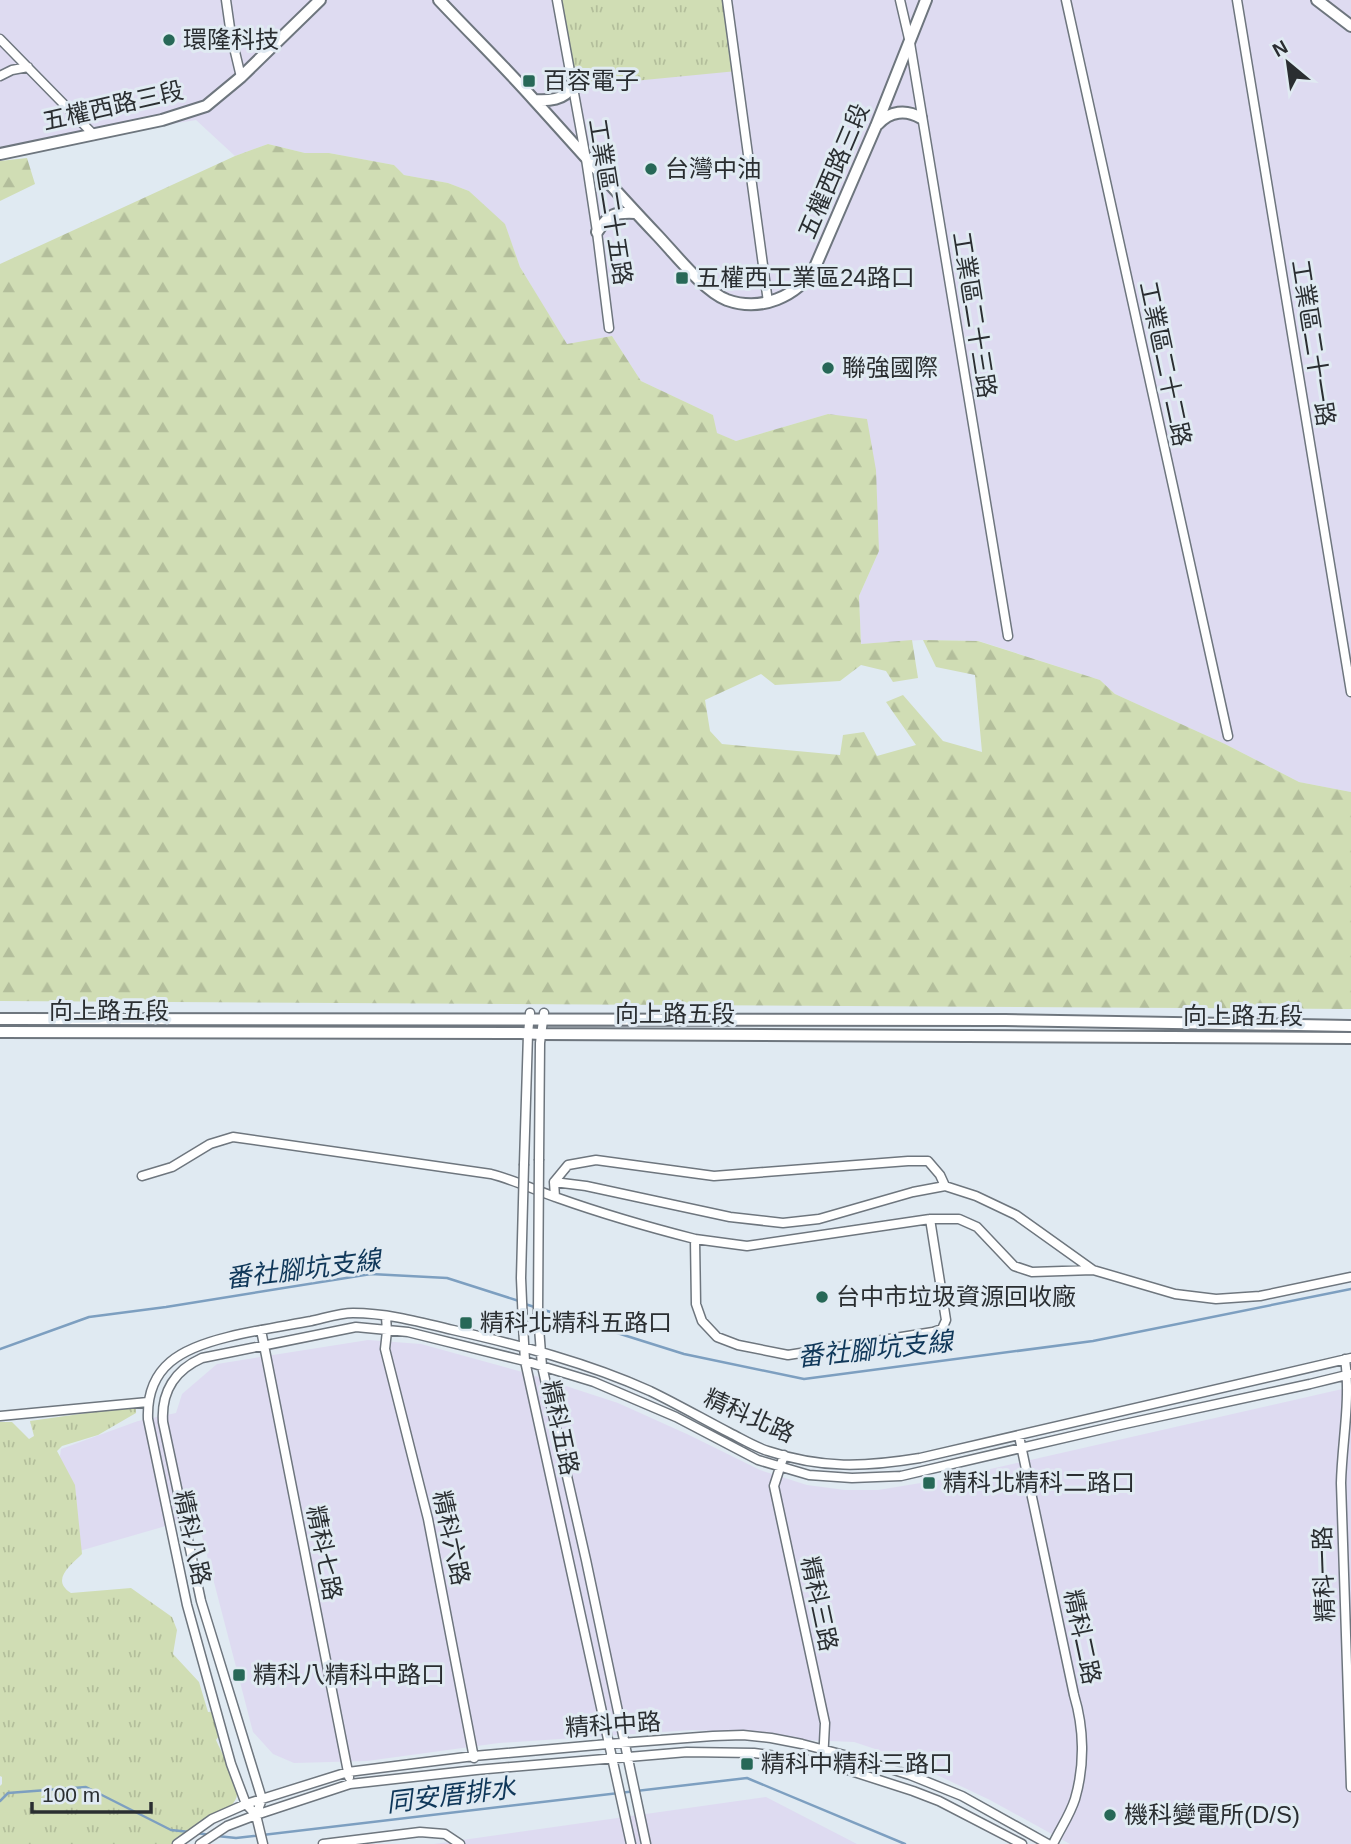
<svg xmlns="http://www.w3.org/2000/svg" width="1351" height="1844" font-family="Arial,'Noto Sans TC',sans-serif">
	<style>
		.industrial { fill: #dedbf1 }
		.grass { fill: url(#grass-tufts) }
		.forest { fill: url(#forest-firs) }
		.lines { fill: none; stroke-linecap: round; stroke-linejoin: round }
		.stream { stroke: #7d9fc0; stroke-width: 2.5 }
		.minor-casing { stroke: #6e767e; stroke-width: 11 }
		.major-casing { stroke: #6e767e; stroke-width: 14 }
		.minor { stroke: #fff; stroke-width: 8 }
		.major { stroke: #fff; stroke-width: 10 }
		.minor-bridge-casing { stroke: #6e767e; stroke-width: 11; stroke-linecap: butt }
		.minor-bridge { stroke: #fff; stroke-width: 8 }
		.poi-dot { fill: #276857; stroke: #e0eaf2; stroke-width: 2.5 }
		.labels { text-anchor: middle; stroke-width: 6; stroke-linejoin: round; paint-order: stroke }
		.poi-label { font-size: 24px; fill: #2a2e31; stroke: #e0eaf2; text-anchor: start }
		.street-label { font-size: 24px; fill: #2a2e31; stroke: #e0eaf2 }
		.water-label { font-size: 26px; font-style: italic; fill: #0f3759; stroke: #e0eaf2 }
	</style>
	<defs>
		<pattern id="grass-tufts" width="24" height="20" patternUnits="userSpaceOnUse" patternTransform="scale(1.75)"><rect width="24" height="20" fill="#d0ddb4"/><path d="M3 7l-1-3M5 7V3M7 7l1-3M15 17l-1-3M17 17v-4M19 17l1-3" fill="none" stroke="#b3be9b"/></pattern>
		<pattern id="forest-firs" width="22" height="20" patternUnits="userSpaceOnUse" patternTransform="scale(1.75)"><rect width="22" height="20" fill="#d0ddb4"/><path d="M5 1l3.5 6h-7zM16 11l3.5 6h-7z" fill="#b3be9b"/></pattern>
	</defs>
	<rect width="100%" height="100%" fill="#e0eaf2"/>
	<path class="industrial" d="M0,0H1351V792L1299,782L1225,744L1115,694L1100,680L979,641L922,640L861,644L859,596L879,551L828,414L736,441L716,433L713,415L641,381L612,336L567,345L520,267L505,225L469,191L448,183L404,175L394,165L329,153H305L268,144L235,156L196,120L0,152Z
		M368,1340L421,1344L526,1373L618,1403L689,1435L760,1470L807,1485L845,1490H878L951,1478L1351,1387V1844H1070L990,1800L899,1757L854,1742L805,1740L755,1733L692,1730L499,1743L367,1761L294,1763L273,1754L253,1732L197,1517L69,1554L58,1470L61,1449L138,1421L176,1413L182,1394L217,1364Z
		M766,1797L857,1844H434Z"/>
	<path class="grass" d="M557,0H727L737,71L572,87Z
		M136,1406V1413L98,1435L62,1446L57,1451L75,1485L82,1554C71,1565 50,1580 71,1593L131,1588L172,1617L177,1630L173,1654L199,1682L208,1712L219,1711L224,1729L216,1740C222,1754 238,1781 237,1795C236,1801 232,1805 227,1809L178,1844H0V1786L2,1784V1777L0,1776V1422H12L29,1439L34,1436L30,1421Z"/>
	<path class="forest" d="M268,144L305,153H329L394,165L404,175L448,183L469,191L505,224L520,267L567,344L612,336L641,381L713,415L717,433L736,441L828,414L867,419L876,470L879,551L859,596L861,644L912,640L918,678L893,682L886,671L861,665L840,681L775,685L761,674L705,700L710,731L722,744L840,755L843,735L864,732L877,756L916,745L886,702L903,695L943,741L982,752L975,675L936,667L923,640L978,641L1100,680L1115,694L1225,744L1299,782L1351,792V1009L0,1001V264L235,156Z
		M27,158L35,184L0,201V161Z"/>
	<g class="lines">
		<path class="stream" d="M525,1304L684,1354L804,1379L1093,1341L1351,1289
			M0,1349L89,1317L166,1307L371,1274L447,1278L519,1301
			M0,1801L8,1793L86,1787L171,1830L190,1832
			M196,1833L211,1835
			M217,1836L236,1838L747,1778L905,1844"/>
		<defs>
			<path id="minor" d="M226,0L231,35L241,77
				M557,0L586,159L597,232L609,328
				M727,0L768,302
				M900,0L910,43L1008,636
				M1066,0L1228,736
				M1237,0L1351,692
				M0,39L94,135
				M0,76L12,70L28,67
				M539,1159L540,1043L544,1013
				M524,1164L528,1034L530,1013
				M142,1176L172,1167L210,1144L233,1137L491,1174C514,1180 535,1190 558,1198C603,1214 648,1227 695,1239L696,1304L702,1321L717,1337L738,1345L788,1355L933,1332L942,1329L946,1320L930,1219
				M554,1182L586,1186L730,1217L783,1223L819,1219L913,1192L945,1186L976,1196L1016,1215L1093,1270
				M555,1197L554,1182L568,1165L596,1160L714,1176L908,1161H928L940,1175L945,1186
				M695,1239L747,1246L930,1219H959L977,1227L1014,1266L1032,1272L1093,1270L1175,1294L1216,1299L1260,1296L1351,1277
				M538,1315L542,1366L586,1560L646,1844
				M386,1317L387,1331L385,1349L428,1519L474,1758
				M523,1325L525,1361L631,1844
				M261,1330L349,1777
				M1345,1359C1351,1400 1342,1442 1341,1483L1351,1787
				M0,1416L148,1402
				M1019,1436L1074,1695C1084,1728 1085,1765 1075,1799C1070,1815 1060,1829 1053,1844
				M784,1455L774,1486L825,1723L823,1762
				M256,1815L262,1799L201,1601L163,1422C161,1392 175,1370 202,1358L356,1327L408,1332L525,1361L594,1382L676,1417L758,1460L809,1475L852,1478L901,1476L1120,1425L1310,1384L1351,1374
				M177,1844L212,1819L246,1804L348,1772L474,1756L608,1744L713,1736L743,1735L771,1738L802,1744L852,1757L910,1775L962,1796L1048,1844
				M200,1844L227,1826L256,1815L350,1784L476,1770L687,1752L754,1753L823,1762L913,1791L939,1801L1022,1844
				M263,1844L256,1815L246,1804L231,1764L187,1605L148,1419C146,1365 183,1348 228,1337C256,1330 284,1326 311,1321C325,1318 340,1313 353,1313C387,1313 420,1322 453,1330C519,1345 588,1363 650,1391C677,1404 703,1419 730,1433C742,1439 755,1447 768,1451C822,1469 865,1467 920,1458L1351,1358
				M323,1844L420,1832L445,1834L460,1844"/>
			<path id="major" d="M439,0C471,34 504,66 535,101C576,146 615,191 657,235C675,254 704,291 727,300C761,312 797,297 815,267L876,126L926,0
				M1317,0L1351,26
				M534,100C549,101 564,100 572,87
				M878,124C890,111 906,109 921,118
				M0,154L162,120L206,106L241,77L320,0
				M597,232C609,214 615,212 635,213
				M0,1019L1005,1020L1351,1026
				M0,1032L521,1033L540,1034L1351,1038"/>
		</defs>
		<use href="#minor" class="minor-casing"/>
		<use href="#major" class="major-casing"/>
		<use href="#minor" class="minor"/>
		<use href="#major" class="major"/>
		<defs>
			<path id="minor-bridge" d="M538,1315L539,1159
				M523,1325L521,1278L524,1164"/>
		</defs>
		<use href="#minor-bridge" class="minor-bridge-casing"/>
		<use href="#minor-bridge" class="minor-bridge"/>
	</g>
	<g class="poi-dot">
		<circle cx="169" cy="40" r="7"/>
		<rect x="522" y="74" width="14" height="14" rx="3.5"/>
		<circle cx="651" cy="169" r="7"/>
		<rect x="675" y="271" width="14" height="14" rx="3.5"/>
		<circle cx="828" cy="368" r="7"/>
		<circle cx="822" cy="1297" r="7"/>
		<rect x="459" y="1316" width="14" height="14" rx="3.5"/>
		<rect x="922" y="1476" width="14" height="14" rx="3.5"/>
		<rect x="232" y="1668" width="14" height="14" rx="3.5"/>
		<rect x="740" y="1757" width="14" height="14" rx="3.5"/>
		<circle cx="1110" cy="1815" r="7"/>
	</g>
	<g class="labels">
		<g class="poi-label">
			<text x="183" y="48">環隆科技</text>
			<text x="543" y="89">百容電子</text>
			<text x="665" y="177">台灣中油</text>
			<text x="696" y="286">五權西工業區24路口</text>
			<text x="842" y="376">聯強國際</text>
			<text x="836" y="1305">台中市垃圾資源回收廠</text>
			<text x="480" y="1331">精科北精科五路口</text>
			<text x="943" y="1491">精科北精科二路口</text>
			<text x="253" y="1683">精科八精科中路口</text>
			<text x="761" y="1772">精科中精科三路口</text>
			<text x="1124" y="1823">機科變電所(D/S)</text>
		</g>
		<g class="street-label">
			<text transform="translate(113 106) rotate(-13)" y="8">五權西路三段</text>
			<text transform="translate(834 171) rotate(-67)" y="8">五權西路三段</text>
			<text transform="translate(610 202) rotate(81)" y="8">工業區二十五路</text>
			<text transform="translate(974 315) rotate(81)" y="8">工業區二十三路</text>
			<text transform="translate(1313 343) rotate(81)" y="8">工業區二十一路</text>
			<text transform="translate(1165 364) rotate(78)" y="8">工業區二十二路</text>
			<text x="109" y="1019">向上路五段</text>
			<text x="675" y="1022">向上路五段</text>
			<text x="1243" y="1024">向上路五段</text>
			<text transform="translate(749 1416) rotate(24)" y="8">精科北路</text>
			<text transform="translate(560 1428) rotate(78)" y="8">精科五路</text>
			<text transform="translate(192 1538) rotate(78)" y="8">精科八路</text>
			<text transform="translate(451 1538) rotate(78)" y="8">精科六路</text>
			<text transform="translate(324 1553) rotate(79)" y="8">精科七路</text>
			<text transform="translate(1324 1574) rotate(-92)" y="8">精科一路</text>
			<text transform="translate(819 1604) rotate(78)" y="8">精科三路</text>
			<text transform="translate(1082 1637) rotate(78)" y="8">精科二路</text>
			<text transform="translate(613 1725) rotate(-4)" y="8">精科中路</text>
		</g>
		<g class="water-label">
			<text transform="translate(303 1269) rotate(-7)" y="9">番社腳坑支線</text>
			<text transform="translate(875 1349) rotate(-6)" y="9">番社腳坑支線</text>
			<text transform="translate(451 1795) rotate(-7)" y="9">同安厝排水</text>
		</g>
	</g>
	<g transform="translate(1288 63) rotate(331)" stroke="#e0eaf2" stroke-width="5" paint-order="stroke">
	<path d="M0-5L12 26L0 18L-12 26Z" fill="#2a2e31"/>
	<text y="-10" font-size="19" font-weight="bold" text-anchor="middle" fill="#2a2e31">N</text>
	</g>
	<path d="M32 1802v10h119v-10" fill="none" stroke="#2a2e31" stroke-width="3.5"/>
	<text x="42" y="1802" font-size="21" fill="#2a2e31" stroke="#e0eaf2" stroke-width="5" paint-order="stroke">100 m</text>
</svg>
